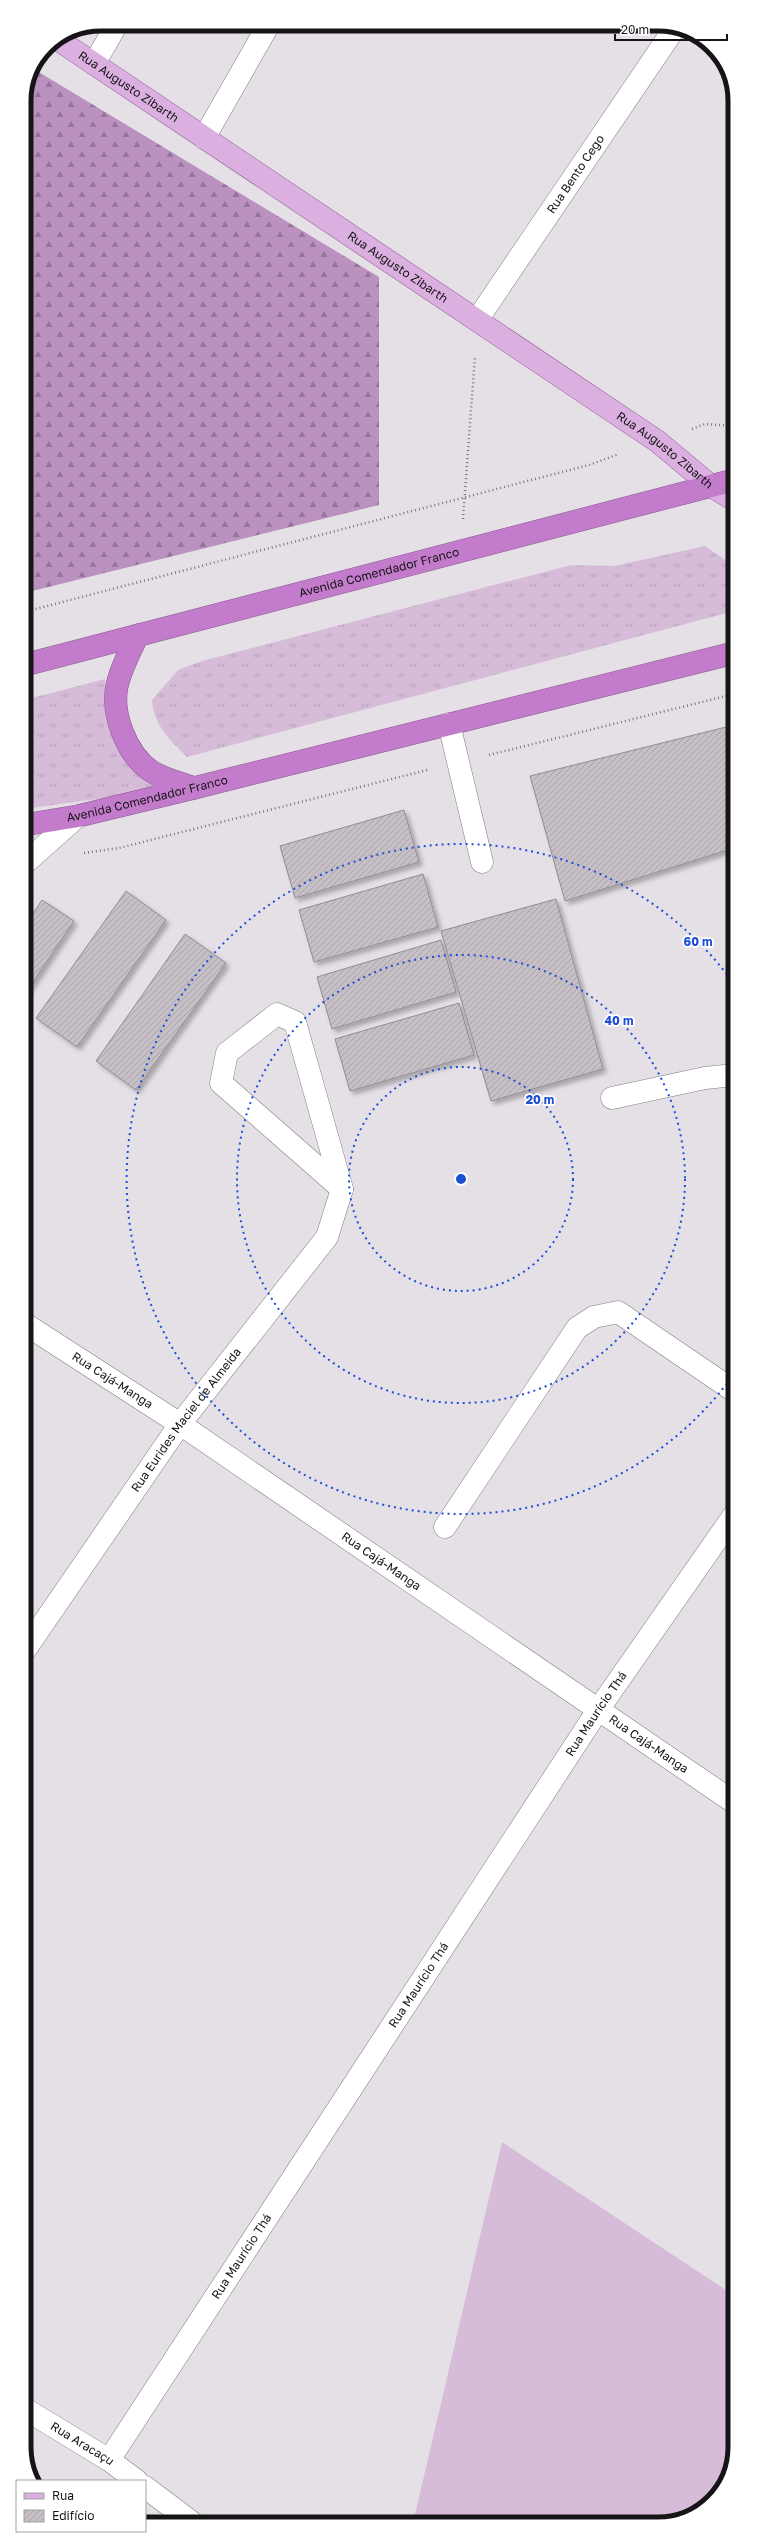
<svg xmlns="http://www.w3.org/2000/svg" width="759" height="2548" font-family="'Golos Text',sans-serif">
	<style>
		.grass { fill: url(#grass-tufts) }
		.forest { fill: url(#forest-firs) }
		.pitch { fill: #d7bcda }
		.building { fill: url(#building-hatch); stroke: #918c91; filter: url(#shadow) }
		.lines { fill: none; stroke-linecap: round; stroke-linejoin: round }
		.minor-casing { stroke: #817c81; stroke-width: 23 }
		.major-casing { stroke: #86588c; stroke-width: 23 }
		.highway-casing { stroke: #86588c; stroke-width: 23 }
		.path { stroke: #79767a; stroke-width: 2.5; stroke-dasharray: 1 3; stroke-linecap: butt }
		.minor { stroke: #fff; stroke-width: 22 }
		.major { stroke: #dbb0e0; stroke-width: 22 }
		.highway { stroke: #c37ccc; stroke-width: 22 }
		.ring { fill: none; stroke: #1d4ed8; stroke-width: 2; stroke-dasharray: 2 4 }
		.labels { text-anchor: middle; stroke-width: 3.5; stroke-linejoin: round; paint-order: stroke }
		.street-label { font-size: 12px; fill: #161416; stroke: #fff }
		.rim { fill: none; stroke: #161416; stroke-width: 5 }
		.centre { fill: #1d4ed8; stroke: #fff; stroke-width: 2 }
		.ring-label { font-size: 12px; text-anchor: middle; font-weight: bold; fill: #1d4ed8; stroke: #fff; stroke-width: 3.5; stroke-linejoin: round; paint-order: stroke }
	</style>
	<defs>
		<pattern id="grass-tufts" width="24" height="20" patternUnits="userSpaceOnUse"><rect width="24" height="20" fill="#d7bcda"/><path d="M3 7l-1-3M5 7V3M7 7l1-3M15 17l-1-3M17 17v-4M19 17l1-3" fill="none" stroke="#b8a1ba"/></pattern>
		<pattern id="forest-firs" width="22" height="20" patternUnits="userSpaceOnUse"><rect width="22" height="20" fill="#ba91bf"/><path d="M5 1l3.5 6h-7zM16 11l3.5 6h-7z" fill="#96759a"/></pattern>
		<pattern id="building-hatch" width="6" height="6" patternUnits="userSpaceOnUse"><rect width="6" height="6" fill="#c6c0c6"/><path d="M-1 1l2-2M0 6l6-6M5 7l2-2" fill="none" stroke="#a9a4a9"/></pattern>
		<filter id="shadow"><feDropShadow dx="3.5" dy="3.5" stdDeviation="2" flood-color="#0004"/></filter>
	</defs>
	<rect width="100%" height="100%" fill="#e5e0e6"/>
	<path class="grass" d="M705,546L734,566V611L187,757C170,740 154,726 152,700L178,670L202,661L571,565L614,566Z
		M105,679L107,718L118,747L184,787L24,809V700Z"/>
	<path class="forest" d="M32,68L379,277V505L24,593V100Z"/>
	<path class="pitch" d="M502,2142L735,2296V2448L716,2498L673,2522L413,2523Z"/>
	<path class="building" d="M734,725V848L565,901L530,776Z
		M404,810L419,862L295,898L280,846Z
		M423,874L438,927L314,962L299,910Z
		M126,891L166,920L77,1047L36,1018Z
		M556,899L603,1069L491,1101L441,931Z
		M42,900L74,921L25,994V925Z
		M185,934L226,963L136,1090L96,1061Z
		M441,940L456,992L332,1029L317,977Z
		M459,1003L474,1055L350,1091L335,1039Z"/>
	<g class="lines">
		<defs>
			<g id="minor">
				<path d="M94,64L117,24"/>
				<path d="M204,138L269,24"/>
				<path id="s1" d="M477,320L674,29"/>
				<path d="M449,724L482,862"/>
				<path d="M24,864L78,816"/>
				<path d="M277,1014L295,1022L342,1189L221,1083L227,1053Z"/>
				<path d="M612,1098L705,1078L734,1075"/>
				<path id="s2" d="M25,1324L180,1424L735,1803"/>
				<path d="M445,1527L577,1328L594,1317L618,1312L734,1391"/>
				<path id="s3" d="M25,1650L180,1424L327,1237L342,1189"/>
				<path id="s4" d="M25,2409L109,2460L137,2481"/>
				<path id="s5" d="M109,2460L598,1710L734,1515"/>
				<path d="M145,2487L194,2524"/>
			</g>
			<g id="major">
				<path id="s6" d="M57,39L657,441L711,486L734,500"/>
			</g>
			<g id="highway">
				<path d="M138,635C130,651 121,668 117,686C111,714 127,755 151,771C163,779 181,783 194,788"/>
				<path id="s7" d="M24,665L734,480"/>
				<path id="s8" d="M24,825L78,816L194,788L734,653"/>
			</g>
		</defs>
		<use href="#minor" class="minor-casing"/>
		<use href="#major" class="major-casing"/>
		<use href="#highway" class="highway-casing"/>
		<path class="path" d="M692,429L705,424L734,426
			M463,519L475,356
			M24,612L589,465L619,454
			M489,755L734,694
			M84,853L119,848L427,770"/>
		<use href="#minor" class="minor"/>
		<use href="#major" class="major"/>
		<use href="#highway" class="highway"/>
	</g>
	<g class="ring">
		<circle cx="461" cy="1179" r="112"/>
		<circle cx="461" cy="1179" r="224"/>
		<path d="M734 1374A335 335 0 1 1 734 984"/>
	</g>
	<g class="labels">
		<g class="street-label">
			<text dy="4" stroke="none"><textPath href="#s6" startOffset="86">Rua Augusto Zibarth</textPath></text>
			<text dy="4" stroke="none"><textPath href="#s1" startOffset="176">Rua Bento Cego</textPath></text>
			<text dy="4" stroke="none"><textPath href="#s6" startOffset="410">Rua Augusto Zibarth</textPath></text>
			<text dy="4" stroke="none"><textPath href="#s6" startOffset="734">Rua Augusto Zibarth</textPath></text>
			<text dy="4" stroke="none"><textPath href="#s7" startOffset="367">Avenida Comendador Franco</textPath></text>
			<text dy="4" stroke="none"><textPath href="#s8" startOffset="126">Avenida Comendador Franco</textPath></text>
			<text dy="4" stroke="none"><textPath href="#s2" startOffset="104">Rua Cajá-Manga</textPath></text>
			<text dy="4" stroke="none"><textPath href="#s3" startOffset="281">Rua Eurides Maciel de Almeida</textPath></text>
			<text dy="4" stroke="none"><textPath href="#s2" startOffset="428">Rua Cajá-Manga</textPath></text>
			<text dy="4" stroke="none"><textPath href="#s5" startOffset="891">Rua Maurício Thá</textPath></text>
			<text dy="4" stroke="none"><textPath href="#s2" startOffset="752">Rua Cajá-Manga</textPath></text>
			<text dy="4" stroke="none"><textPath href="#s5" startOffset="567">Rua Maurício Thá</textPath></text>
			<text dy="4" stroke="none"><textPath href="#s5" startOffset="243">Rua Maurício Thá</textPath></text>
			<text dy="4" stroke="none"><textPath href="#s4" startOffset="67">Rua Aracaçu</textPath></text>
		</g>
	</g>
	<path d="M0 0H759V2548H0ZM101 31H658A70 70 0 0 1 728 101V2447A70 70 0 0 1 658 2517H101A70 70 0 0 1 31 2447V101A70 70 0 0 1 101 31Z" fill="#fff" fill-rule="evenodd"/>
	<path class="rim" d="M101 31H658A70 70 0 0 1 728 101V2447A70 70 0 0 1 658 2517H101A70 70 0 0 1 31 2447V101A70 70 0 0 1 101 31Z"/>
	<circle cx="461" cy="1179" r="6" class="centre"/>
	<g class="ring-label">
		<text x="698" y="946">60 m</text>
		<text x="619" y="1025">40 m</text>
		<text x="540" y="1104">20 m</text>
	</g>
	<rect x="16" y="2480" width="130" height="52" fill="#ffffff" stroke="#a2a1a2"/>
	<rect x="24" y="2493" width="20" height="6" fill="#dbb0e0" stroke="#a2a1a2"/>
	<text x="52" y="2500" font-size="12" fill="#161416">Rua</text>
	<rect x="24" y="2510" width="20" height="12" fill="url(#building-hatch)" stroke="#a2a1a2"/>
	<text x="52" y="2520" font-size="12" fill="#161416">Edifício</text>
	<path d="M615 34v6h112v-6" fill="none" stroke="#161416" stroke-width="2"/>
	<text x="621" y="34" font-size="12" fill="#161416" stroke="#ffffff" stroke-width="3" paint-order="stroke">20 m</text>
</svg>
